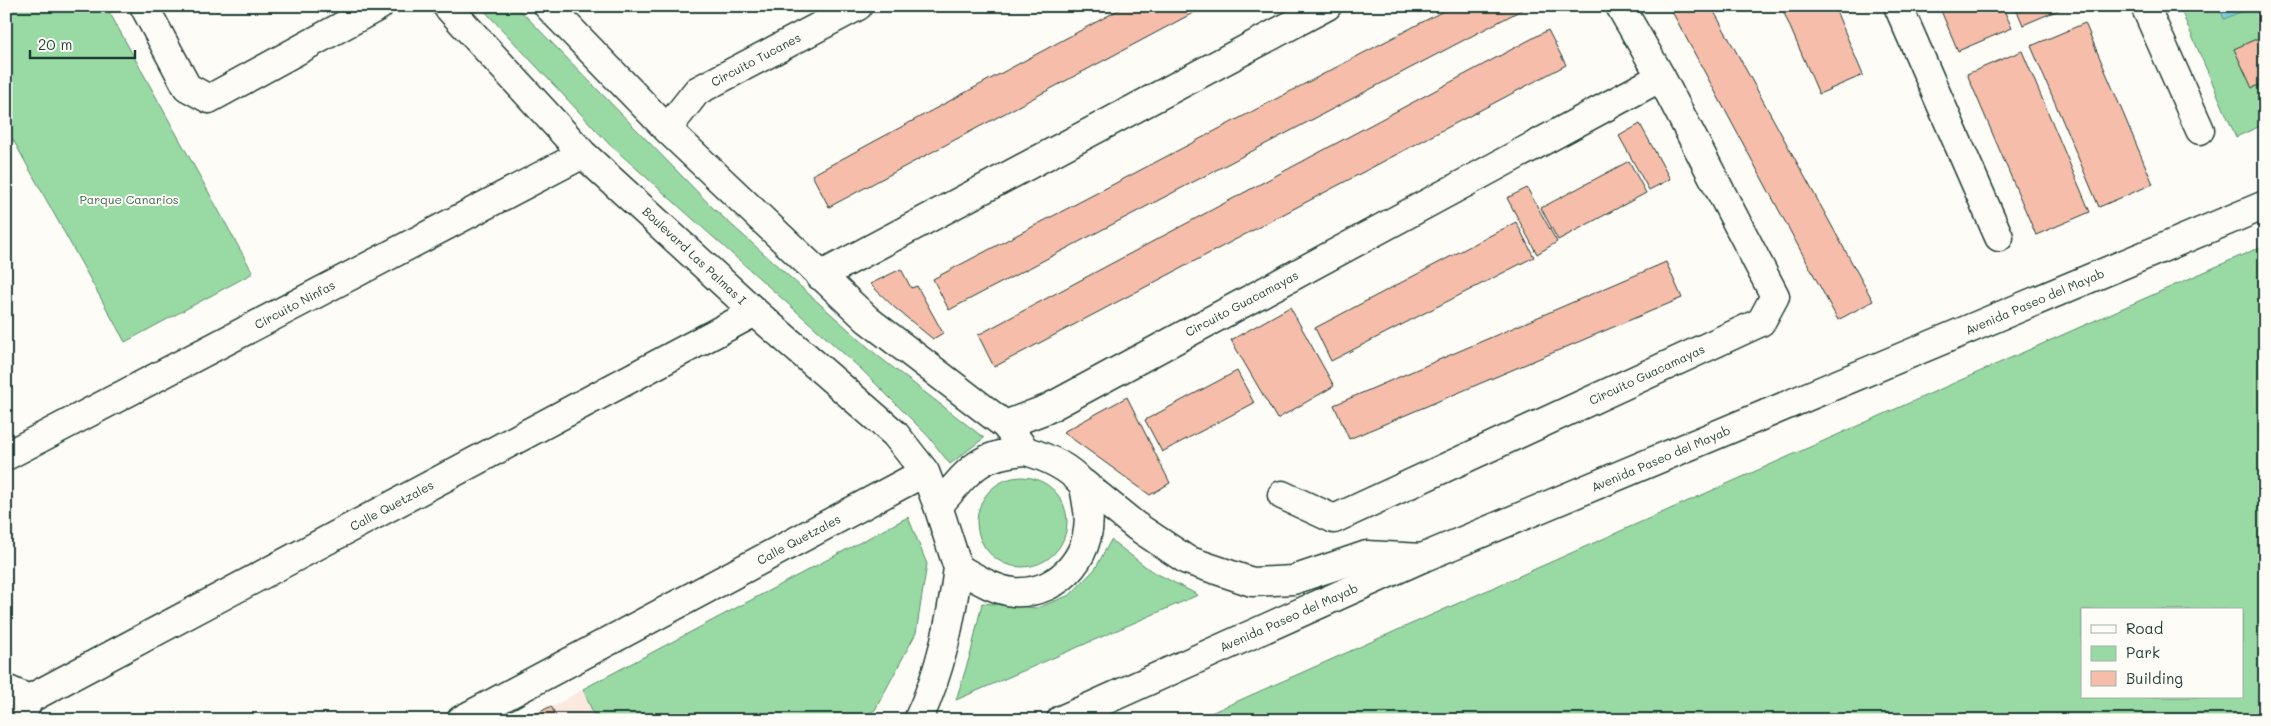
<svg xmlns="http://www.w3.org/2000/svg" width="2271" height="726" font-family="Mali,sans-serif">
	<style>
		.built { fill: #fbe9e0 }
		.green { fill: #99daa4; stroke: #5c8c6c; fill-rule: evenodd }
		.water { fill: #7dccd9; stroke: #579397 }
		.building { fill: #f6beaa; stroke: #1f3d34 }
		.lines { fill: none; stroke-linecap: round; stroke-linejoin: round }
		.minor-casing { stroke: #1f3d34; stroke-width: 31 }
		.major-casing { stroke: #1f3d34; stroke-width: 31 }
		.minor { stroke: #fdfcf7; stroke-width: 28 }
		.major { stroke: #fdfcf7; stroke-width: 28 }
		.labels { text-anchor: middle; stroke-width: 4; stroke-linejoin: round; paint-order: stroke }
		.street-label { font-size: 12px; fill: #1f3d34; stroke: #fdfcf7 }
		.park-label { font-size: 12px; fill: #3e6450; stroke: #fdfcf7 }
	</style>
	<rect width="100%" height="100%" fill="#fdfcf7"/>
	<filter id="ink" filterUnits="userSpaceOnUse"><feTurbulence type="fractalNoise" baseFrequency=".02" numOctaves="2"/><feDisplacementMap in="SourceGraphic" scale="10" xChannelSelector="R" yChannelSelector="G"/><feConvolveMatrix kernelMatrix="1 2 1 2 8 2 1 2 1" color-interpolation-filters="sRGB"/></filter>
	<g filter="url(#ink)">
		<path class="built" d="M583,689L596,720H530Z"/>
		<path class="green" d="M6,6H106L253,273L125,342L6,127Z
			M480,6H516L715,210L878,356L984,438L950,464L928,436L861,369L609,144Z
			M2179,6H2265V124L2236,137Z
			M2265,245V720H1195ZM2082,610H2242V697H2082Z
			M977 522a45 45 0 1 1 90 0a45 45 0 1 1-90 0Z
			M908,517L927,564L916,633L875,710L857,720H596L583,689Z
			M1111,540L1150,570L1198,595L956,700L971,652L982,603L1037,608L1070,595L1095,569Z"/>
		<path class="water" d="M2219,6H2250V8L2224,19Z"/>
		<path class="building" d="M1126,6H1206L829,207L812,175Z
			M1453,6H1529L949,310L933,279Z
			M1669,6H1711L1873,301L1838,320Z
			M1781,6H1834L1863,75L1819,94Z
			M1939,6H2002L2012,28L1958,51Z
			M2015,6H2068L2023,25Z
			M2085,23L2153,184L2099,207L2031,46Z
			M1548,30L1566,65L994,367L978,335Z
			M2265,35V82L2252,88L2234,49Z
			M2022,51L2090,212L2036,235L1967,74Z
			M1640,124L1670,179L1649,190L1619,136Z
			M1629,161L1646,193L1558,240L1541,208Z
			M1527,188L1557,242L1537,254L1507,198Z
			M1516,222L1534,257L1331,361L1315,328Z
			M1666,262L1682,298L1349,439L1334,405Z
			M901,269L911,288L917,286L943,333L933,339L895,308L870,284Z
			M1290,307L1334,386L1277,419L1231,340Z
			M1237,371L1254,403L1162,452L1145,420Z
			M1127,397L1170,483L1150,495L1063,432Z
			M551,706L558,720H525Z"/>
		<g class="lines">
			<defs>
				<path id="minor" d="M144,6L187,87L209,99L379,6
					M447,6L583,154L755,312L895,434L925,472L938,506
					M548,6L667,129L868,320L1005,425L1026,451
					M1898,6L1999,237
					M2145,6L2200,130
					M667,129L697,91L858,6
					M820,276L1327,6
					M1005,425L1047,409L1661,77
					M1026,451C1046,457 1067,466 1081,482C1085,487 1086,498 1087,504C1097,550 1062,595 1014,592C994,590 976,578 958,568L938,506C969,471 977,454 1026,451Z
					M6,456L583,154
					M1083,483L1136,526L1187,560L1252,582L1293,580L1367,555L1422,558
					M1282,495L1334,519L1761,322L1775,296L1661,77L1620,6
					M6,689L29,699
					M20,720L29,699L755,312
					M461,720L925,472
					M918,720C941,671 951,620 958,568"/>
				<path id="major" d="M1061,720L1422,558L2265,205"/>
			</defs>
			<use href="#minor" class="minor-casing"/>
			<use href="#major" class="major-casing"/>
			<use href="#minor" class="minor"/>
			<use href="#major" class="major"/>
		</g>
	</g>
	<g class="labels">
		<g class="street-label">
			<text transform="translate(756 60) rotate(-28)" y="4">Circuito Tucanes</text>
			<text transform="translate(694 256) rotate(43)" y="4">Boulevard Las Palmas I</text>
			<text transform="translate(2035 302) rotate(-23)" y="4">Avenida Paseo del Mayab</text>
			<text transform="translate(1242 304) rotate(-28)" y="4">Circuito Guacamayas</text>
			<text transform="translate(295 305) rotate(-28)" y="4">Circuito Ninfas</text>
			<text transform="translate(1647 375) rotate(-25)" y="4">Circuito Guacamayas</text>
			<text transform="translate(1661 459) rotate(-23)" y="4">Avenida Paseo del Mayab</text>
			<text transform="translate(392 506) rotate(-28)" y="4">Calle Quetzales</text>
			<text transform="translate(799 540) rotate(-28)" y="4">Calle Quetzales</text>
			<text transform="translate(1289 618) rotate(-24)" y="4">Avenida Paseo del Mayab</text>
		</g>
		<g class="park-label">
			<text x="129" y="204">Parque Canarios</text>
		</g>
	</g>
	<rect width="2271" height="726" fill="none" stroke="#fdfcf7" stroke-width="25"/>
	<rect x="12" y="12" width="2246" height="701" fill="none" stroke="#1f3d34" stroke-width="2" filter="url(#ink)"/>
	<rect x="2081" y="608" width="162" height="90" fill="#fdfcf7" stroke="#a4b0a9"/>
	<rect x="2091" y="625" width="25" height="8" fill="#fdfcf7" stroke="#a4b0a9"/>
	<text x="2126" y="634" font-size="15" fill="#1f3d34">Road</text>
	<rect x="2091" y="646" width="25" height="15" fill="#99daa4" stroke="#a4b0a9"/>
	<text x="2126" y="658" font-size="15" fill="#1f3d34">Park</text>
	<rect x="2091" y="671" width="25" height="15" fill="#f6beaa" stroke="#a4b0a9"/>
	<text x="2126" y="684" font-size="15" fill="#1f3d34">Building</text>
	<path d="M30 50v8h105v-8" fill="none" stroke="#1f3d34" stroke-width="2.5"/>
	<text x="38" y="50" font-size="15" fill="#1f3d34" stroke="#fdfcf7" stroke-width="4" paint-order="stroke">20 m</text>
</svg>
